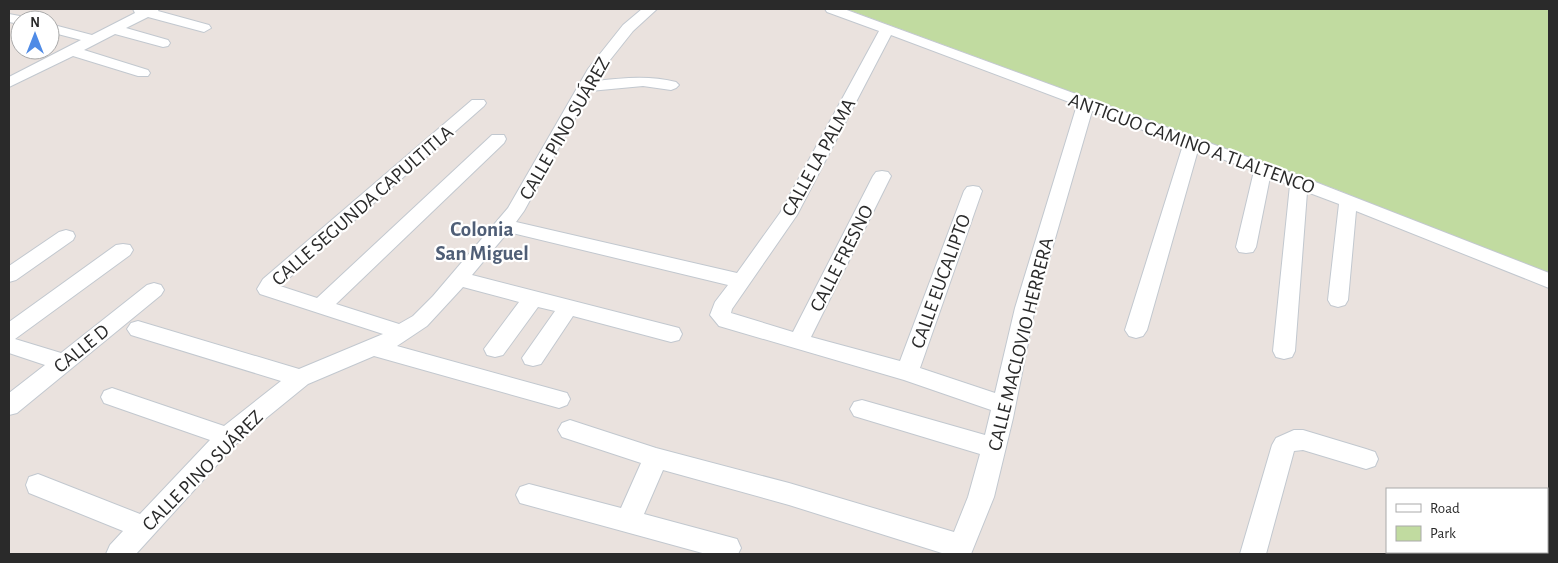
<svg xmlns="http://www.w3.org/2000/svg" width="1558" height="563" font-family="'Alegreya Sans',sans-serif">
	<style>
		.green { fill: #c1dba0 }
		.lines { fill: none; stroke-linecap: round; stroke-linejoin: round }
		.minor-casing { stroke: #c2c8cf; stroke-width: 2 }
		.minor { fill: #fff; fill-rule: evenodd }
		.labels { text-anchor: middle; stroke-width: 4.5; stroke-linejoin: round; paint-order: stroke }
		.street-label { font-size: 20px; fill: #2a2a2a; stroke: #fff }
		.neighbourhood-label { font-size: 21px; font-weight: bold; fill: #4f5e76; stroke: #fff }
	</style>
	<rect width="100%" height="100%" fill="#eae2de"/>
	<path class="green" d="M846,9H1549V278L1338,190Z"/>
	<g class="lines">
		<defs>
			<path id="minor" d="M133,9H159L158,11L209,25L211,28L204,32L148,17L126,28L168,40L170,43L168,46L163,47L115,34L84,50L148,70L150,73L148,76H138L73,56L9,87V77L81,40L50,32V24L92,35L135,13Z
				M642,9H657L633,31L602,70L596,81C623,78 649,75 676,82L679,85L676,88L671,90L643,86L590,91L524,211L516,222L737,273L780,213L879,31L827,12L825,9H844L1305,178L1549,273V288L1356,211L1348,300L1345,305L1338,307L1331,305L1328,300L1339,204L1307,192L1295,351L1292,357L1284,359L1276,357L1273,351L1290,185L1270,177L1256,247L1253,252L1246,253L1239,252L1236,247L1254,171L1198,150L1147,330L1143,336L1136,338L1129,336L1125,330L1183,145L1092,111L1035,308L1013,418L994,497L971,554H945L789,505L663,470L644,514L737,539L741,548L738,554H706L520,503L516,495L520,487L529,484L621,508L641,463L562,437L558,430L562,423L570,420L656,448L789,483L954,532L968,497L980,454L854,416L850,409L854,402L862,400L985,435L991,410L904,380L719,326L710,315L715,302L728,285L508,232L472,275L679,328L682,334L679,340L671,342L573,316L541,364L533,366L525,364L522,358L555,311L538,307L503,355L495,357L487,355L484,349L519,302L463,287L427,326L397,346L567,393L570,399L567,405L559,408L374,356L308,384L265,419L236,444L136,554H106L110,545L123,531L29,493L26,485L29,477L38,474L140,514L210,440L104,403L101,397L104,391L112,388L224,426L281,381L131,335L127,329L131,323L138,321L299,369L383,334L260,294L257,289L263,279L472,100H484L486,103L484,106L280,286L317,298L492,135H504L506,139L504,143L336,304L399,324L413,316L433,296L508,208L588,69L623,25ZM891,35L1077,105L1015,308L995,393L920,368L982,191L979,187L973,186L967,187L964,191L900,361L811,337L891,176L888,172L882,171L876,172L873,176L793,332L731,313L732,309L797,215Z
				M9,14L25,17L27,20H20V24L9,22Z
				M66,230L73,232L75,236L73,240L16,280L9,282V266L59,232Z
				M123,244L130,245L133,250L130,255L15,339L61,353L147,285L154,283L161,285L164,290L161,295L17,413L9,415V393L45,365L9,353V322L116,245Z
				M1294,430H1303L1366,449L1375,452L1378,459L1375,466L1366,469L1303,450L1294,451L1266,554H1240L1272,445L1276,438Z"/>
		</defs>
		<use href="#minor" class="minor-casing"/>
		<use href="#minor" class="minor"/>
	</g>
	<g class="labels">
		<g class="street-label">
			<text transform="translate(564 128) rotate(-60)" y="7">CALLE PINO SUÁREZ</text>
			<text transform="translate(1192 143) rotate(20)" y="7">ANTIGUO CAMINO A TLALTENCO</text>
			<text transform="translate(818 157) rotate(-61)" y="7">CALLE LA PALMA</text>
			<text transform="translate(362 205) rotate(-41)" y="7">CALLE SEGUNDA CAPULTITLA</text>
			<text transform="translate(841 258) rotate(-63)" y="7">CALLE FRESNO</text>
			<text transform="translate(940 281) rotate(-70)" y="7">CALLE EUCALIPTO</text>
			<text transform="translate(1020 344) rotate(-76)" y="7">CALLE MACLOVIO HERRERA</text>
			<text transform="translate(81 348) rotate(-39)" y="7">CALLE D</text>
			<text transform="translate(202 470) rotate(-45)" y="7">CALLE PINO SUÁREZ</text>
		</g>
		<g class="neighbourhood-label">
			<text x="482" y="236">Colonia<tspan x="482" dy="24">San Miguel</tspan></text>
		</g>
	</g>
	<rect width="1558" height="563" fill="none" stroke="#2a2a2a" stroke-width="20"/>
	<rect x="1386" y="488" width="162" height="65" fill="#ffffff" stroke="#aaaaaa"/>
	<rect x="1396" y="504" width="25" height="8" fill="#ffffff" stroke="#aaaaaa"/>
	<text x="1430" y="513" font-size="15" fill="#2a2a2a">Road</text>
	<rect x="1396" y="526" width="25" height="15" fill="#c1dba0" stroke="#aaaaaa"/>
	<text x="1430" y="538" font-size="15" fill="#2a2a2a">Park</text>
	<g transform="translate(35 35)"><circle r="24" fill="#ffffff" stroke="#aaaaaa"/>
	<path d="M0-4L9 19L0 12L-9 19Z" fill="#4f8be6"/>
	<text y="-8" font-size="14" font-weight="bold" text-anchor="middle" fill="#2a2a2a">N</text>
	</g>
</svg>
